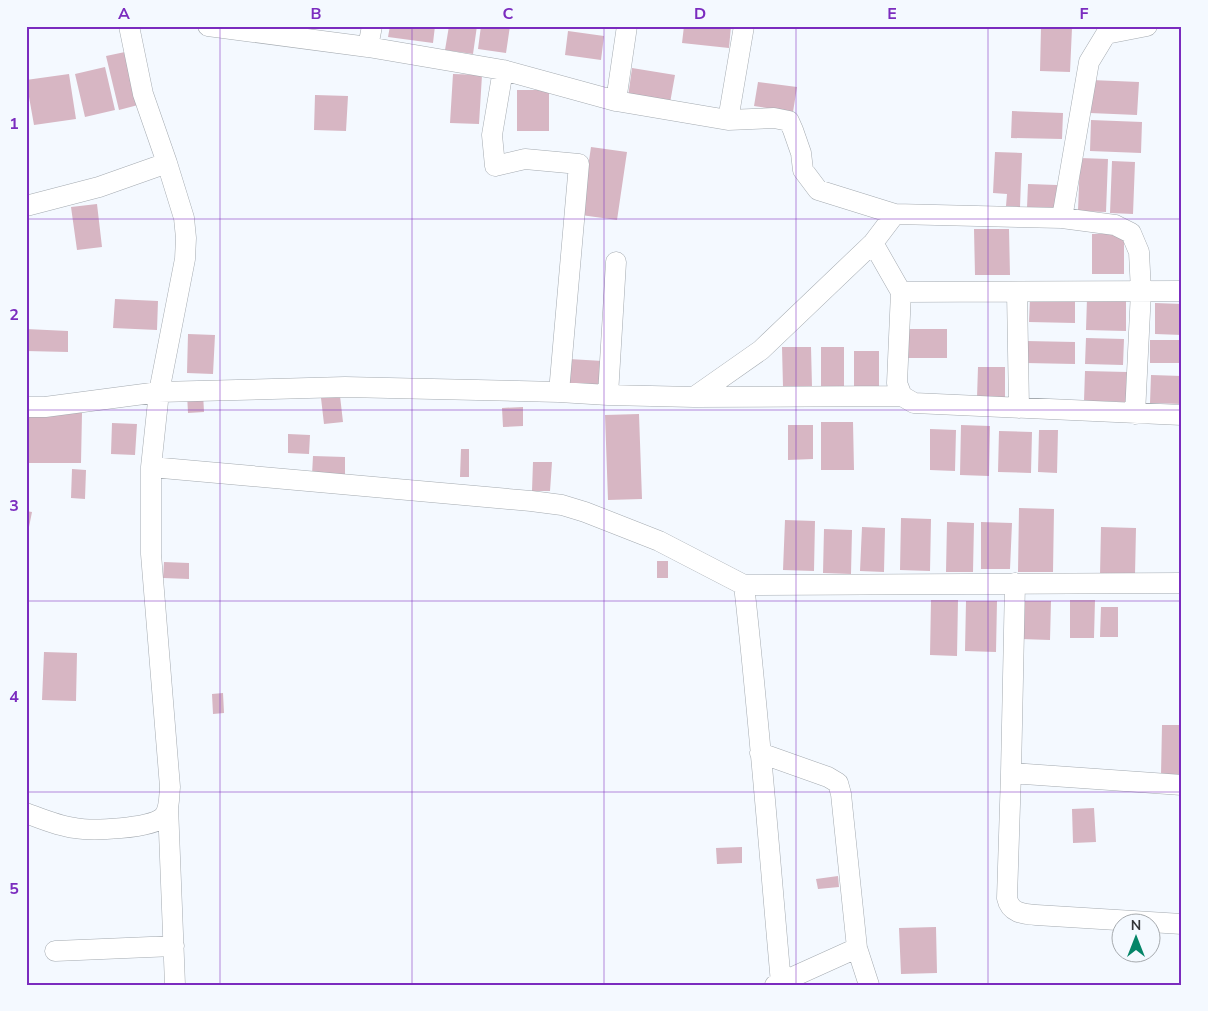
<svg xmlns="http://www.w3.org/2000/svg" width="1208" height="1011" font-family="'Nunito Sans',sans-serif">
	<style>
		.building { fill: #d7b6c3 }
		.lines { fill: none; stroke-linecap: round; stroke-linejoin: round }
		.street-casing { stroke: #a4aab0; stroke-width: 21 }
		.street { stroke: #fff; stroke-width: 20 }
		.grid { fill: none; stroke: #7b2cbf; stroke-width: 1; stroke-opacity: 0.55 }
		.neatline { fill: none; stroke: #7b2cbf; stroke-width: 2 }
		.grid-label { font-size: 16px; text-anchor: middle; font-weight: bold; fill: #7b2cbf }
	</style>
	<rect width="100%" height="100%" fill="#f4f9ff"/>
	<path class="building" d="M390,26H435L433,43L388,37Z
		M449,26H477L473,54L445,50Z
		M481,26H510L506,53L478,49Z
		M684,26H731L729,48L682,43Z
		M1041,27L1072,28L1070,72L1040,71Z
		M568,31L604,36L601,60L565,55Z
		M125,52L138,105L119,110L106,56Z
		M105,67L115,110L85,117L75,74Z
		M632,68L675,75L670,103L628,97Z
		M69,74L76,119L34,125L26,80Z
		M453,74L482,75L479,124L450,123Z
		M1091,80L1139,82L1137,115L1090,113Z
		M758,82L797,87L793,112L754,106Z
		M517,90H549V131H517Z
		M315,95L348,96L346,131L314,130Z
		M1012,111L1063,113L1062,139L1011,138Z
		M1091,120L1142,122L1141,153L1090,151Z
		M591,147L627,152L617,220L581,215Z
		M995,152L1022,153L1020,207L1006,206L1007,194L993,193Z
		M1080,158L1108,159L1106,212L1078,211Z
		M1112,161L1135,162L1133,214L1110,213Z
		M1028,184L1057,185L1056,209L1027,208Z
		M97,204L102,247L77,250L71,207Z
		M974,229H1009L1010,275H975Z
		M1124,233V274H1092V234Z
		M1030,298H1075V323L1029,322Z
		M1087,298L1126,299V331L1086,330Z
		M115,299L158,301L157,330L113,328Z
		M1155,303L1182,304V335L1155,334Z
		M26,329L68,331V352L26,351Z
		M907,329H947V358H907Z
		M188,334L215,335L213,374L187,373Z
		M1086,338L1124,339L1123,365L1085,364Z
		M1150,340H1182V363H1150Z
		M1026,341L1075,342V364L1026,363Z
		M782,347H811L812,387H783Z
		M821,347H844V392H821Z
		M854,351H879V391H854Z
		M569,359L603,361L602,386L567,385Z
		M978,367H1005V399L977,398Z
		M1085,371L1127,372L1126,402L1084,401Z
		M1151,375L1182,376V404L1150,403Z
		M203,393L204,412L188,413L187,394Z
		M340,396L343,422L324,424L321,398Z
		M523,407V426L503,427L502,408Z
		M26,412L82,413L81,463H26Z
		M639,414L642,499L608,500L605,415Z
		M821,422H853L854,470H821Z
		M112,423L137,424L135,455L111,454Z
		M788,425H813V459L788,460Z
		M961,425L990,426L989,476L960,475Z
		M930,429L956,430L955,471L930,470Z
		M1039,430H1058L1057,473L1038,472Z
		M999,431L1032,432L1031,473L998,472Z
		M288,434L310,435L309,454L288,453Z
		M461,449H469V477H460Z
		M313,456L345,457V477L312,475Z
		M533,462H552L550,491H532Z
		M72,469L86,470L85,499L71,498Z
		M1019,508L1054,509L1053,572H1018Z
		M26,511L32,512L29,527L26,526Z
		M901,518L931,519L930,571L900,570Z
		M785,520L815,521L814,571L783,570Z
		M947,522L974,523L973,572H946Z
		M981,522L1012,523L1010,569H981Z
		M862,527L885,528L884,572L860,571Z
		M1101,527L1136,528L1135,575H1100Z
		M824,529L852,530L851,574L823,573Z
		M657,561H668V578H657Z
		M164,562L189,563V579L163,578Z
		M931,600H958L957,656L930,655Z
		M1070,600H1095L1094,638H1070Z
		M966,601H997L996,652L965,651Z
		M1022,601H1051L1050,640L1021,639Z
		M1101,607H1118V637H1100Z
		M44,652L77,653L76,701L42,700Z
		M223,693L224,713L213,714L212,694Z
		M1162,725H1182V775H1161Z
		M1094,808L1096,842L1073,843L1072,809Z
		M742,847V863L717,864L716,848Z
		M838,876L839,887L818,889L816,879Z
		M936,927L937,973L901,974L899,928Z"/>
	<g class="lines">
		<defs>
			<path id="street" d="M208,26L368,47L372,26
				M744,26L728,120L774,118L789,121L793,130L801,153L803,170L818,190L895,214
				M368,47L503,70L616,101L627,26
				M503,70L492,135L495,166L525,159L579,164L559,392
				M616,101L728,120
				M26,206L99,187L167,163L143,94L129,26
				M1062,218L1115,225L1131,233L1139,252L1141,291L1135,414
				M873,243L901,292L897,383L902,396L914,403L1182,415
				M901,292L1182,291
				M1017,292L1019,408
				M608,395L616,262
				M694,397L902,396
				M26,407H45L159,392L345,387L559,392L608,395L694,397L761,350L873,243L895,214L1062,218L1089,62L1106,34L1147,26
				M151,467L531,501L562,505L585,512L659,541L744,585L1182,583
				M1015,583L1011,773L1182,785
				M744,585C759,717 769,850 781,983
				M760,753L828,777L838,783L841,794L857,948L869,985
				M1011,773L1007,898C1010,913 1023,914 1036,915L1182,924
				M168,806L175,985
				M26,813C42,819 58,826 75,828C91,831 151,829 163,817C170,810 169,796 170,787L151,554V467L159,392L185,259L186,238L184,218L167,163
				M55,951L174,946
				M775,985L857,948"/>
		</defs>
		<use href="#street" class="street-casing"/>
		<use href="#street" class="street"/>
	</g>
	<path class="grid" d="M220,26V985M412,26V985M604,26V985M796,26V985M988,26V985M26,219H1182M26,410H1182M26,601H1182M26,792H1182"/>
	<rect width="1208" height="1011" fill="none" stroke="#f4f9ff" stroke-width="55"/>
	<g transform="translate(1136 938)"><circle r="24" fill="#f4f9ff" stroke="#a7abaf"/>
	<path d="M0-4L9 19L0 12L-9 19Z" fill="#058568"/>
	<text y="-8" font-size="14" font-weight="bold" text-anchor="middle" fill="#333538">N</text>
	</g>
	<rect x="28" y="28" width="1152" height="956" class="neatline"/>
	<g class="grid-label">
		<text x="124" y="19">A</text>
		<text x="316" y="19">B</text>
		<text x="508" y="19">C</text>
		<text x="700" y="19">D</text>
		<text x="892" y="19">E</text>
		<text x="1084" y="19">F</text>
		<text x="14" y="129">1</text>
		<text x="14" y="320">2</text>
		<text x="14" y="511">3</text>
		<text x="14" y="702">4</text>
		<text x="14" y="894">5</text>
	</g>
</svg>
